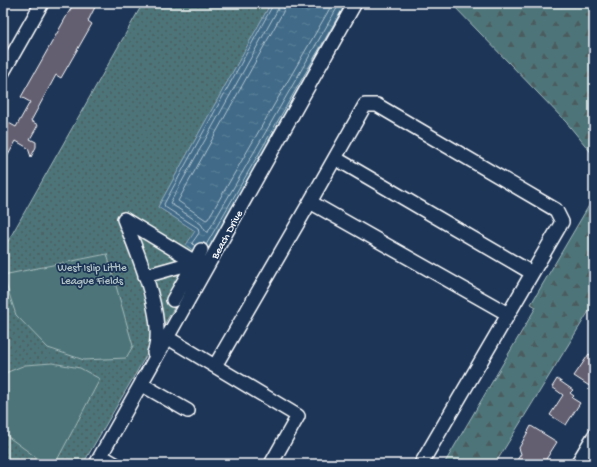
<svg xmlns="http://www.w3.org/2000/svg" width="597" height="467" font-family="'Gochi Hand',sans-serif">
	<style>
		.forest { fill: url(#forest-firs); stroke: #a6babc }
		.park { fill: url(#park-dots); stroke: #a6babc }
		.pitch { fill: #4d7579; stroke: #a6babc }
		.water { fill: url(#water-ripples); stroke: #8ca6b8 }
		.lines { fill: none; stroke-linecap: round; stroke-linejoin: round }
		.shore { stroke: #b3c4cf; stroke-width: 1 }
		.building { fill: #645f71; stroke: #fff }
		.minor-casing { stroke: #fff; stroke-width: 16 }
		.minor { stroke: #1d3557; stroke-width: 13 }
		.labels { text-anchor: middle; stroke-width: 3.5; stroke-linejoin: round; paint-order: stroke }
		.street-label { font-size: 11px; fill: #fff; stroke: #1d3557 }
		.park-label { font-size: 11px; fill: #afc1c3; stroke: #1d3557 }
	</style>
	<defs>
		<pattern id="forest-firs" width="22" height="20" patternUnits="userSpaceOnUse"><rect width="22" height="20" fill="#4d7579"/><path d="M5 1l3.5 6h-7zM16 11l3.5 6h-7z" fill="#4c5c5e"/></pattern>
		<pattern id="park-dots" width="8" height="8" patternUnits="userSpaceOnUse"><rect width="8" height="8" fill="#4d7579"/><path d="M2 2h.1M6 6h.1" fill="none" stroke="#4c5c5e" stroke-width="1.8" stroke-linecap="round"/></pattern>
		<pattern id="water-ripples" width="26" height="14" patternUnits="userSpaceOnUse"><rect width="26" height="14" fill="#406b88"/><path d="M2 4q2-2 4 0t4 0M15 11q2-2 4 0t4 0" fill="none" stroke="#5d819a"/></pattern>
	</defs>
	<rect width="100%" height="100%" fill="#1d3557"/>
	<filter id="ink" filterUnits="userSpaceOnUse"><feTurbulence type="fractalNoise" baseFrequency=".025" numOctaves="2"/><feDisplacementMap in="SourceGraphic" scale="8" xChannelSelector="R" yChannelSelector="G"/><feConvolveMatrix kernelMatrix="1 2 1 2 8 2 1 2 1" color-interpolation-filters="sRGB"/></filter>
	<g filter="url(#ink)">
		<path class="forest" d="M451,3H594V156L566,122Z
			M594,197V303L495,464H444L536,307L531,304Z"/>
		<path class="park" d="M143,3H271L158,207L196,231L203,258L83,464H3V250Z"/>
		<path class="pitch" d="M107,254L133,346L126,358L84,360L48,348L16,315L3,275Z
			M52,363L80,368L100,379L55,464H45L3,433V374L25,365Z"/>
		<path class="water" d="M271,3H351L203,258L186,245L195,231L158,207Z"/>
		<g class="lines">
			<path class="shore" d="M279,3L278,9L170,203L201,224L206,232H208L340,3
				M285,3L283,12L178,201L206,220L208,219L333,3
				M206,245L346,3
				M195,246L192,243L199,233L198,228L165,207L164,204L274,3"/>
		</g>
		<path class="building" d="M74,3H97L88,21L92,24L61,78L56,75L31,121L38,125L30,139L36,142V147L31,157L28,148L16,141L3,164V129L7,122L16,127L30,102L21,97Z
			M589,354L594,357V389L574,376Z
			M557,379L573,390L570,393L574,396L572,398L580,403L566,425L550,415L563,395L552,387Z
			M531,426L557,442L543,464H524L517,460L521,454L519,448Z"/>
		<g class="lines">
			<defs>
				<path id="minor" d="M3,72L42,3
					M335,158L532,273
					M310,202L365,105H377L556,210L562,222L421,464
					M124,219C137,252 167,320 154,353
					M124,219L195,262L173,300
					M145,276L195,262L201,250
					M168,338L298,416L271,464
					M215,366L310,202L508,314
					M144,377L141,384L188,411
					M101,456L115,464
					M96,464L355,3
					M577,464L594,436"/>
			</defs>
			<use href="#minor" class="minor-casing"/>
			<use href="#minor" class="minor"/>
		</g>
	</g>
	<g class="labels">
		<g class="street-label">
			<text transform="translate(226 234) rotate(-61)" y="4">Beach Drive</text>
		</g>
		<g class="park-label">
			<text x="92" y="271">West Islip Little<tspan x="92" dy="13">League Fields</tspan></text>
		</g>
	</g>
	<rect width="597" height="467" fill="none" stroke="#1d3557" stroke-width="16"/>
	<rect x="8" y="8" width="581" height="451" fill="none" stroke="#fff" stroke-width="1.5" filter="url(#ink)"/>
</svg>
